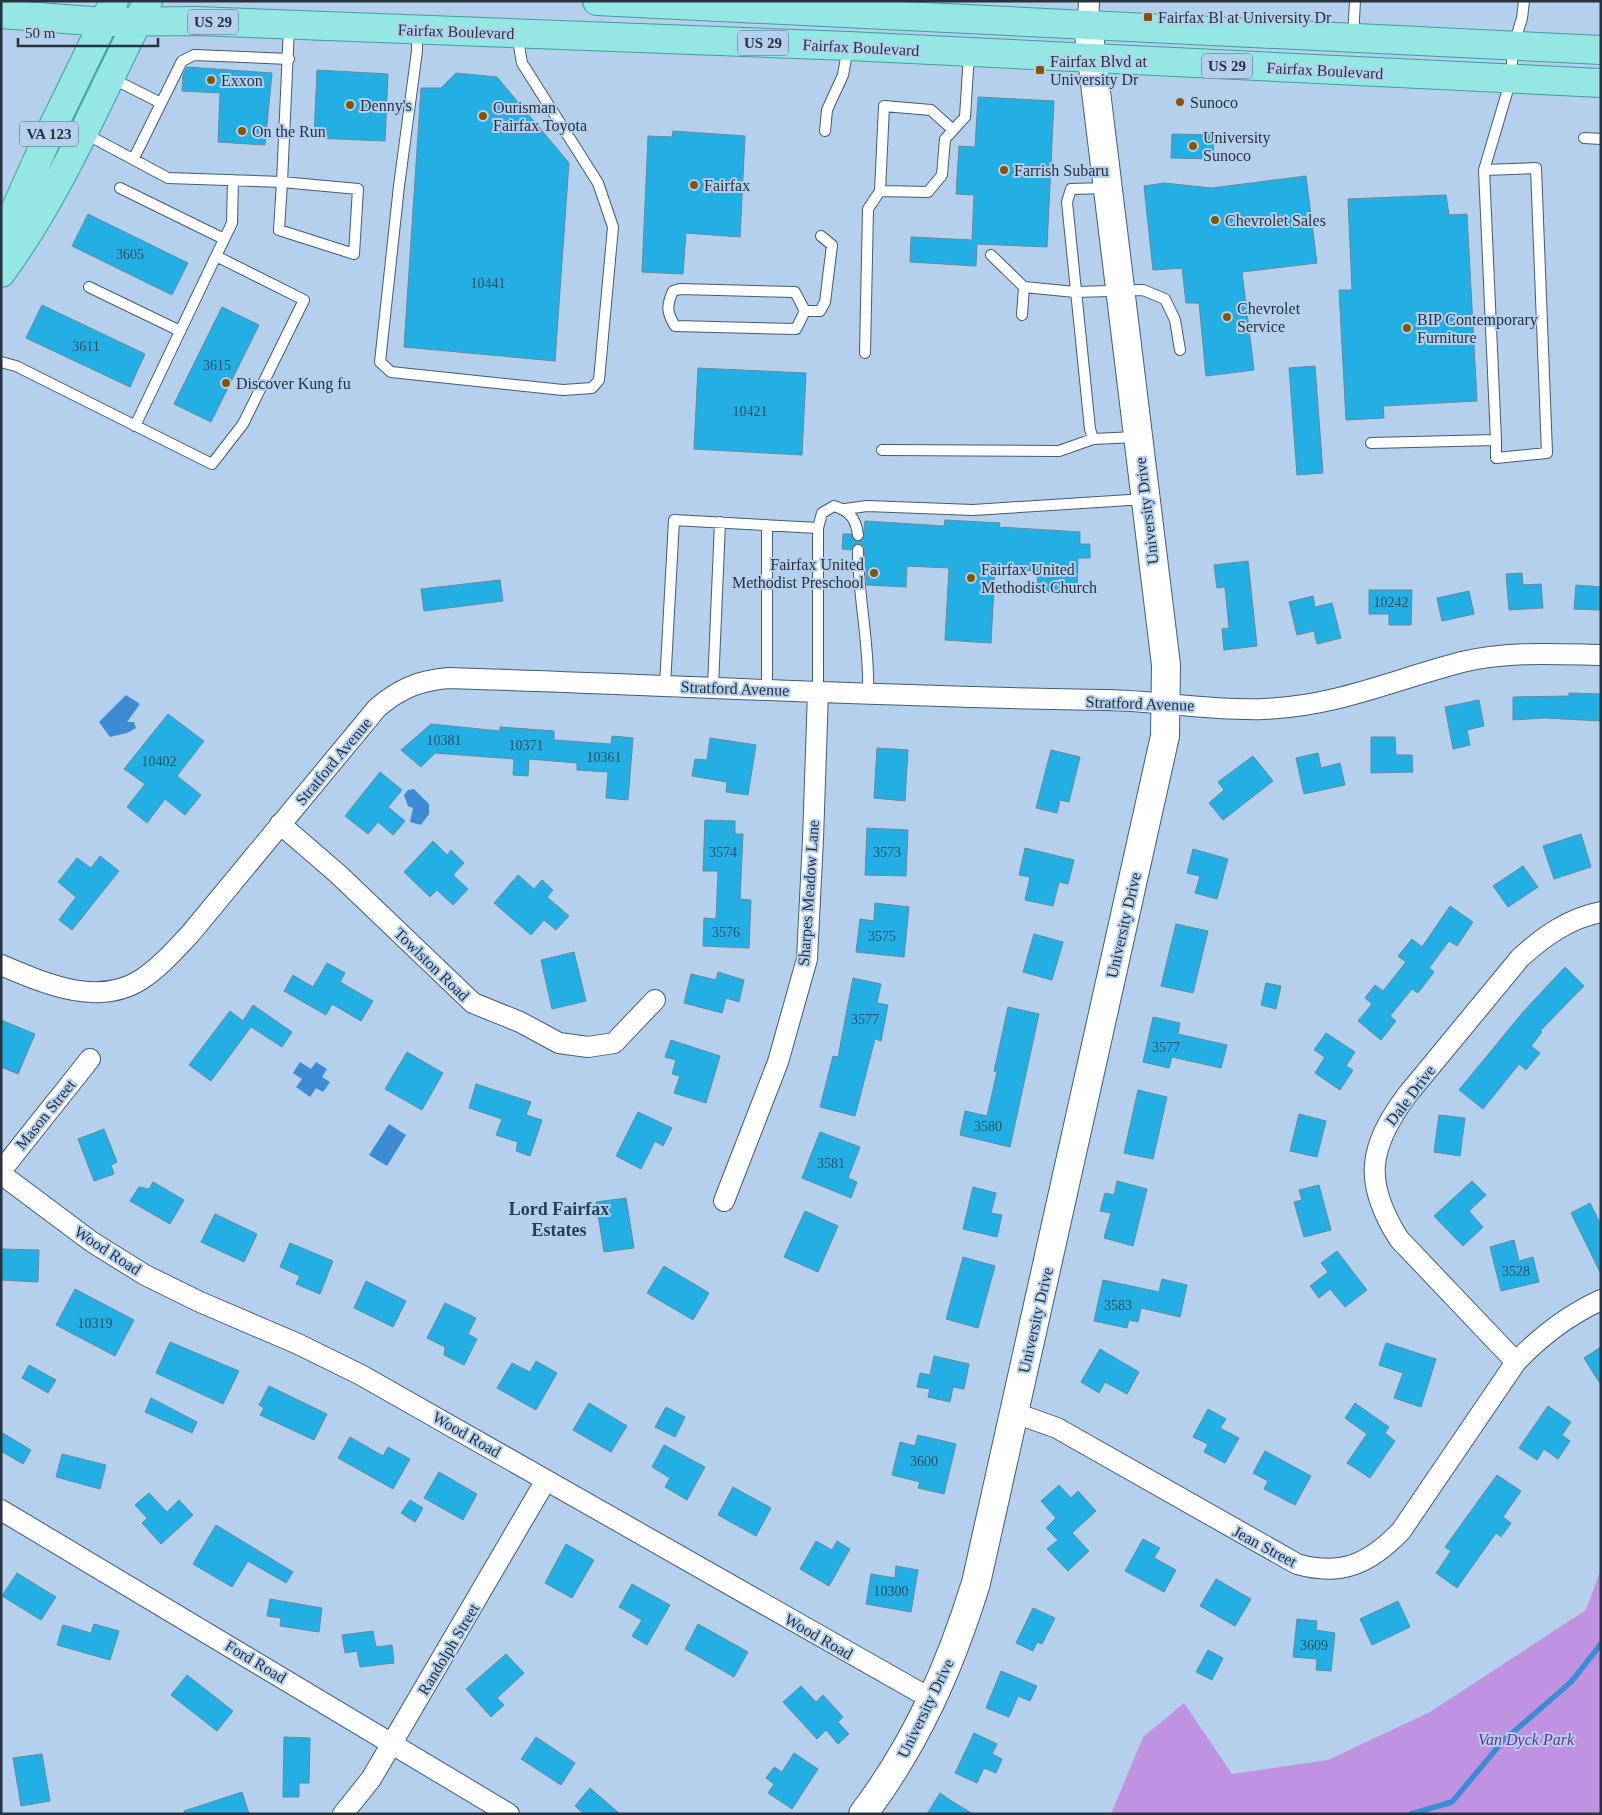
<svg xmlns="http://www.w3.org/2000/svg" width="1602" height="1815" font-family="Georgia,serif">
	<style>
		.green { fill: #bf93e2 }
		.water { fill: #3d8bd2 }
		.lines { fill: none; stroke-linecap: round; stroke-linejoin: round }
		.stream { stroke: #3d8bd2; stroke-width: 5.5 }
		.building { fill: #23afe3; stroke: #648a9d }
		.lane-casing { stroke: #435c75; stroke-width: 12 }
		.street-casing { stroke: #435c75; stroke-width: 22 }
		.secondary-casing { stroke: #435c75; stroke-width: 30 }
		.primary-casing { stroke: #3f9d9c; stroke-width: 30 }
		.lane { stroke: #fff; stroke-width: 10 }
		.street { stroke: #fff; stroke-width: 20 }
		.secondary { stroke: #fff; stroke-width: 28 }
		.primary { stroke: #94e7e2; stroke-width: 28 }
		.poi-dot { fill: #885400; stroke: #b4d0ed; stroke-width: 2 }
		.labels { text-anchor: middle; stroke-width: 4; stroke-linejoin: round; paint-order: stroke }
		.number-label { font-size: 14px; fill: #265167 }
		.shield { fill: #b4d0ed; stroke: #516172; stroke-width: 1 }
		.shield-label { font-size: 15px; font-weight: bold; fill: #27323e }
		.poi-label { font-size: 16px; fill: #27323e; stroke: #b4d0ed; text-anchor: start }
		.street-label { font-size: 16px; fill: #27323e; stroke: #b4d0ed }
		.park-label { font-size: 16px; font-style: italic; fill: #6d2f95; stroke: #b4d0ed }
		.neighbourhood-label { font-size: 18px; font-weight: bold; fill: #253d55; stroke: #b4d0ed }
	</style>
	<rect width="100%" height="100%" fill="#b4d0ed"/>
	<path class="green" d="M1601,1569V1814H1111L1143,1737L1184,1703L1232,1774L1328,1760L1430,1712L1586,1610Z"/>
	<path class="water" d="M126,695L140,704L127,722H134L136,728L127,733L110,737L99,722Z
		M414,789L429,804V814L421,825L410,822L413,808L408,806L404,795L408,790Z
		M300,1062L311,1069L316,1062L327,1069L322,1077L330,1082L323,1092L316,1088L310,1097L296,1087L302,1079L293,1073Z
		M389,1124L406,1135L387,1166L369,1155Z"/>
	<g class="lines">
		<path class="stream" d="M1411,1814L1452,1802L1503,1741L1571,1682L1601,1644"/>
	</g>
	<path class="building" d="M187,67L272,73L265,145L218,142L220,93L182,91L183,75Z
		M317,70L388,74L385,141L314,138Z
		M456,73L497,77L569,163L555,361L404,347L421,88H441Z
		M978,97L1054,101L1047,247L977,244L976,266L910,262L911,237L972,240L974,195L956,194L959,146L975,147Z
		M673,131L745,136L740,237L686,233L683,274L642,272L648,136L672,137Z
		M1172,134L1214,135L1213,159L1171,158Z
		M1306,176L1317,263L1242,272L1254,370L1206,376L1199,303H1186L1182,268L1153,270L1144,186L1164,183L1212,188Z
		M1446,195L1449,215L1467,214L1477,401L1383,406L1384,418L1346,420L1339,290H1352L1348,199Z
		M88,214L188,263L172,295L72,246Z
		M42,305L145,354L130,387L26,338Z
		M222,307L259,325L211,422L174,404Z
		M1315,366L1323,473L1297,475L1289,368Z
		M698,368L806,373L802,455L694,449Z
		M945,520L1000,523L999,527L1080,532V544H1090V558H1078L1077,593L1037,591L1038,571L995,568L991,643L945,640L949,568L907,566L906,587L867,585L864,546L857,543L851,550L842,549L843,534H851L856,542L863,540L865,521L944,526Z
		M1248,561L1257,646L1224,650L1222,629L1229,628L1225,587L1217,588L1214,565Z
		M1522,573L1523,585L1541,584L1543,608L1509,610L1506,574Z
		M500,580L503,601L424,611L421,589Z
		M1576,585L1601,587V610L1574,609Z
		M1369,590H1412L1411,625H1389V614H1369Z
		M1469,591L1474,614L1442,621L1437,598Z
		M1313,596L1315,607L1332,603L1341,638L1317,644L1314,631L1297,635L1289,602Z
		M1569,693L1601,694V721L1545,718L1513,720V697L1569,696Z
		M1479,700L1484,726L1467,730L1470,745L1453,749L1445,707Z
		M168,714L204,741L177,776L201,795L185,815L165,799L147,823L127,807L145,784L124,769Z
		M431,724L500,731V727L554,731V740L611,744L612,736L633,738L628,800L606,798L608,772L577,770V763L529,759L528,776L513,775L514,759L435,753L421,767L401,750Z
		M1371,737H1395L1396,755H1412L1413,772L1371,773Z
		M710,738L756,745L748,795L726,792L727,782L692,776L695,759L707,760Z
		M877,748L908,750L905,801L874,798Z
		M1051,750L1080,757L1069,802L1060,800L1057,813L1036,808Z
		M1318,753L1321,768L1340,763L1345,785L1304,794L1296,758Z
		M1253,756L1273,781L1223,820L1209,803L1224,790L1218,782Z
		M380,772L402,790L388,807L405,821L393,835L378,822L368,834L345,816Z
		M705,820L735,821V834H743L740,899L751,900L749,948L703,946L704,918L716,919L718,871H703Z
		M867,828L908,830L906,876L865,875Z
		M1581,834L1591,867L1554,879L1543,846Z
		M433,841L447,855L451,850L464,863L453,875L468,889L453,905L437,890L430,897L404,872Z
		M1025,848L1074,860L1068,884L1059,882L1053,906L1025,900L1030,877L1019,875Z
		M1193,849L1228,859L1217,899L1195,893L1200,876L1187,873Z
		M100,856L119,871L72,930L59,920L76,897L58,882L77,858L91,868Z
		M1523,866L1538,887L1508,907L1493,886Z
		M518,875L534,889L542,880L553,890L547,897L569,916L556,930L544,920L531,935L494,903Z
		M875,903L909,907L904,957L856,952L860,919L874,921Z
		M1450,906L1473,922L1457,946L1449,941L1429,968L1434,972L1418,993L1412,989L1390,1016L1396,1021L1381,1040L1358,1021L1372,1004L1365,998L1375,985L1383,991L1406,962L1398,956L1412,939L1422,947Z
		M1176,924L1208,931L1193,993L1161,986Z
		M1034,934L1063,942L1052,980L1023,972Z
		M574,952L586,1001L552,1009L541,960Z
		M327,963L345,973L340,982L373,1001L361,1021L332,1004L326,1015L284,991L293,975L313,987Z
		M1565,967L1584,986L1540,1031L1542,1032L1531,1046L1540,1053L1526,1070L1519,1064L1483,1109L1459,1090L1523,1012Z
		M718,972L744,980L739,1002L726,998L722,1013L684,1003L691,974L716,980Z
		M853,978L881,984L877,1003L888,1005L881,1041L875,1039L855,1116L820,1107L833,1056L838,1057Z
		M1266,983L1281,986L1276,1009L1261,1005Z
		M253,1005L292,1032L282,1047L251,1027L211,1081L189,1065L230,1011L243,1021Z
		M1008,1007L1039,1014L1010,1147L960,1135L965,1111L987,1116L997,1072L994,1071Z
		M1153,1017L1180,1023L1178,1034L1227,1045L1221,1068L1172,1057L1169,1068L1143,1062Z
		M1,1020L35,1034L18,1074L1,1067Z
		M1326,1033L1355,1052L1346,1066L1353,1070L1340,1090L1315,1073L1325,1057L1314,1050Z
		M671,1040L720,1056L706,1103L674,1093L680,1076L672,1074L676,1060L665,1057Z
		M407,1052L443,1073L422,1110L385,1089Z
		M476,1084L531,1102L526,1115L542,1120L530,1156L516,1151L518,1142L496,1135L502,1119L469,1108Z
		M1138,1090L1167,1097L1153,1159L1124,1153Z
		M638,1112L672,1128L663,1146L655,1141L641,1169L616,1156Z
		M1299,1114L1326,1121L1317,1157L1290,1151Z
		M1439,1115L1465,1118L1460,1156L1434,1152Z
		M104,1129L117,1162L111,1165L114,1174L94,1181L78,1139Z
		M820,1132L860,1147L848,1178L857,1182L851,1198L802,1178Z
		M1117,1181L1147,1189L1133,1246L1104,1238L1111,1213L1100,1211L1105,1193L1114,1195Z
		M1472,1181L1486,1195L1469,1211L1483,1227L1463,1246L1434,1216Z
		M153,1182L184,1200L170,1224L130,1201L139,1187L149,1189Z
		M1319,1185L1331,1230L1304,1237L1294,1202L1302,1200L1299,1190Z
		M973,1187L996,1193L991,1213L1002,1215L997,1237L963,1229Z
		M626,1198L634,1248L604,1252L596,1202Z
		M1590,1203L1601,1225V1274L1571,1213Z
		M805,1211L838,1226L818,1272L784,1257Z
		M215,1214L257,1234L244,1262L201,1242Z
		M1514,1240L1519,1261L1533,1257L1539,1282L1501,1291L1490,1247Z
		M290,1243L333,1261L320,1294L296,1284L300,1276L280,1267Z
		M1,1249L39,1250L38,1282L1,1280Z
		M1337,1251L1367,1290L1345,1307L1330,1289L1319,1298L1310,1286L1328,1272L1321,1263Z
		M963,1257L995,1266L978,1328L946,1319Z
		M664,1266L709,1293L693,1320L647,1293Z
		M1162,1279L1187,1285L1180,1317L1141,1308L1138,1322L1129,1320L1127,1328L1094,1321L1103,1280L1159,1292Z
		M366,1281L406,1301L393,1327L354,1308Z
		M75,1289L134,1320L115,1356L56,1325Z
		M445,1303L476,1318L468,1334L477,1339L464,1365L444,1355L445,1347L427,1338Z
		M170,1342L239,1371L223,1404L156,1373Z
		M1386,1343L1436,1359L1421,1407L1394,1398L1403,1373L1379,1365Z
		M1601,1347V1385L1584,1358Z
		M1100,1349L1139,1372L1127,1394L1105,1382L1099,1393L1081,1382Z
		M934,1356L969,1364L964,1389L953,1387L950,1402L928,1397L930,1389L917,1387L920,1373L930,1375Z
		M536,1361L557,1373L536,1410L497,1388L512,1363L530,1372Z
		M29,1365L56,1380L48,1393L22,1378Z
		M269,1386L327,1414L314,1440L260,1415L264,1408L259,1405Z
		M151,1398L197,1422L192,1433L145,1412Z
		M589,1403L627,1426L611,1452L573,1430Z
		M1355,1403L1389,1427L1385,1433L1395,1441L1370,1478L1347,1463L1367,1434L1345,1418Z
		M1548,1406L1571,1422L1562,1435L1570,1441L1558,1459L1544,1449L1537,1460L1519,1448Z
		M666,1407L685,1417L675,1437L655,1427Z
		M1208,1409L1226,1419L1220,1428L1239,1438L1225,1463L1204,1452L1208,1444L1193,1437Z
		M1,1432L31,1450L23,1464L1,1451Z
		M918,1435L956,1444L944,1494L918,1488L920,1482L892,1475L900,1442L915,1446Z
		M350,1437L383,1456L388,1447L410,1459L393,1489L338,1458Z
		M664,1445L705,1467L687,1500L665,1487L670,1478L652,1467Z
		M1265,1451L1311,1476L1295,1505L1264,1489L1268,1481L1253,1473Z
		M62,1454L106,1465L100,1489L56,1477Z
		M439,1472L477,1494L463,1520L424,1498Z
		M1497,1475L1521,1491L1503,1517L1511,1523L1501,1537L1496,1533L1457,1588L1436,1573L1451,1551L1445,1547Z
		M1059,1485L1071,1498L1078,1491L1096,1511L1072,1533L1089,1551L1068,1571L1047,1549L1058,1540L1046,1528L1056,1518L1041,1501Z
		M733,1487L771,1508L756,1536L718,1515Z
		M149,1493L167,1512L179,1500L193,1515L161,1544L142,1523L147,1518L135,1505Z
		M410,1500L423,1508L415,1522L401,1513Z
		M216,1525L293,1572L286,1583L248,1561L232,1587L193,1564Z
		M1143,1539L1160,1548L1154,1558L1176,1570L1164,1592L1125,1571Z
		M816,1541L832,1550L837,1541L850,1549L829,1586L800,1569Z
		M566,1544L594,1560L572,1598L545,1583Z
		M896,1566L918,1570L911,1612L866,1604L871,1574L895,1578Z
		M17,1573L56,1597L41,1620L2,1596Z
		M1216,1579L1251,1599L1235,1626L1200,1606Z
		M632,1584L670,1605L647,1645L632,1636L642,1620L619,1607Z
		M270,1599L322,1608L319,1632L280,1626L281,1618L267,1616Z
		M1398,1601L1410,1627L1372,1645L1360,1619Z
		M1033,1608L1055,1618L1042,1644L1037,1642L1033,1651L1016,1643Z
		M1297,1619L1317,1621L1316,1630L1335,1633L1331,1671L1316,1670L1317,1659L1293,1657Z
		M94,1624L119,1631L110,1660L57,1645L63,1625L91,1633Z
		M698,1624L748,1652L734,1677L685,1649Z
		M373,1631L376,1647L392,1645L394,1663L360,1667L357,1651L345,1653L342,1635Z
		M1208,1650L1223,1658L1212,1680L1196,1672Z
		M506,1654L524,1673L497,1698L504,1705L491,1717L466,1689Z
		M1001,1671L1037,1686L1030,1701L1018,1696L1009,1717L986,1708Z
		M187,1675L233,1711L217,1731L171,1695Z
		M801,1686L816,1702L823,1695L843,1717L838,1722L849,1734L838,1744L826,1730L817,1739L783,1702Z
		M974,1733L997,1744L992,1754L1002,1759L996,1773L984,1768L977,1783L955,1773Z
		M284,1737L310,1738L309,1783H299V1797H283Z
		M536,1737L575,1763L561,1785L521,1759Z
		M794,1753L818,1769L792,1809L768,1793L774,1784L766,1778L774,1767L782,1772Z
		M42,1754L50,1801L21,1806L13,1758Z
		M590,1788L620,1814H584L575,1806Z
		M242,1792L249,1814H184V1811Z
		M940,1793L950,1800L973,1814H927Z"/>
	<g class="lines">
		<defs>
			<path id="lane" d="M417,30V51L399,186L380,362L391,372L563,390L592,388L599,380L613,227L598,183L522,63L517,35
				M1353,37L1355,1
				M111,78L161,103
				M825,131L827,110L843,75L848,47
				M84,133L168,178L282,182L289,27
				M1584,138L1601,139
				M134,158L182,61L194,55L289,59
				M1484,170L1536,168L1547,453L1496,458V440
				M282,182L358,189L354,254L279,230Z
				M120,188L224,239
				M1106,188L1071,189L1067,202L1090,429L1093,439L1136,437
				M880,191L884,106L931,110L953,130
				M991,255L1024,287
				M89,287L180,331
				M805,311L795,292L680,289L673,291C666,306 667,313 675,326L796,329L805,311H820L825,302L832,245L821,236
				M1022,315L1024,287L1075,292L1143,290L1165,299L1175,320L1180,350
				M865,353L868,209L880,191L928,192L942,175L945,139L965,117L969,54
				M1,362L16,366L212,464L243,424L304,300L216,256L232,223L233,180
				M135,426L216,256
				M1371,443L1496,440L1484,170L1511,79L1513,47L1522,18L1524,1
				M882,450L1059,451L1093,439
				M845,509L867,506L973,510L1145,499
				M858,550C858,598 870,645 868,693
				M665,685L674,520L818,528
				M713,687L720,522
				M767,689V525
				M818,692V528L822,513L834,506C850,511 856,519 858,535"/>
			<path id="street" d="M1088,26L1089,1
				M280,824L338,874L473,1003L520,1022L559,1043L588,1047L614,1043L655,1000
				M1,965C44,983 98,1008 142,979C160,967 175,950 190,934L377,708C399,689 420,680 449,678C668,685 888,697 1107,700C1159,701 1212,711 1264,709C1337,706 1393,680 1462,662C1507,651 1555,654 1601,655
				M1,1171L90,1059
				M1,1174L92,1242L145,1275L200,1302L298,1344L361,1375L933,1700
				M724,1201L778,1062L807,959L813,839L818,692
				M1516,1362L1399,1239C1363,1182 1368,1148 1407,1095L1520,958C1543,937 1569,918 1601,912
				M1015,1413L1057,1428L1297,1564C1342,1577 1370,1563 1401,1531L1516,1362C1540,1337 1570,1314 1601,1300
				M1,1510L509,1814
				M343,1814L371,1779L546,1480"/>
			<path id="secondary" d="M863,1814C916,1744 950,1667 976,1583L1165,736L1166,665L1088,26"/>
			<path id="primary" d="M597,1L1601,50
				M1,14L103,22L196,21L849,46L1601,83
				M1,248L16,208L45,143L114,1
				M1,273C62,190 101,92 148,1"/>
		</defs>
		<use href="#lane" class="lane-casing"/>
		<use href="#street" class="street-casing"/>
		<use href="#secondary" class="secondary-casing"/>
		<use href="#primary" class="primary-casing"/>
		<use href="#lane" class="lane"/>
		<use href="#street" class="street"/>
		<use href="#secondary" class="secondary"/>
		<use href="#primary" class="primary"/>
	</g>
	<g class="poi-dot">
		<rect x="1143" y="12" width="10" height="10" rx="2.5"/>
		<rect x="1035" y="65" width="10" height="10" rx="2.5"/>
		<circle cx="211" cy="80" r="5"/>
		<circle cx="1180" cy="102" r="5"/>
		<circle cx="350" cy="105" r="5"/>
		<circle cx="483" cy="116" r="5"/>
		<circle cx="242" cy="131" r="5"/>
		<circle cx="1193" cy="146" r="5"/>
		<circle cx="1004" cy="170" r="5"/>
		<circle cx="694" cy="185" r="5"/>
		<circle cx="1215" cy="220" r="5"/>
		<circle cx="1227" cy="317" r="5"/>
		<circle cx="1407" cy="328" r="5"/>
		<circle cx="226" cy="383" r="5"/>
		<circle cx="874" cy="573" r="5"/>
		<circle cx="971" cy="578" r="5"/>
	</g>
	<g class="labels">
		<g class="number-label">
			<text x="130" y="259">3605</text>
			<text x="488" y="288">10441</text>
			<text x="86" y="351">3611</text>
			<text x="217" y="370">3615</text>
			<text x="750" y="416">10421</text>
			<text x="1391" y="607">10242</text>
			<text x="444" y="745">10381</text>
			<text x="526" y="750">10371</text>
			<text x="604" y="762">10361</text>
			<text x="159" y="766">10402</text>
			<text x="723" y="857">3574</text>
			<text x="887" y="857">3573</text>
			<text x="726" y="937">3576</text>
			<text x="882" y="941">3575</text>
			<text x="865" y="1024">3577</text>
			<text x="1166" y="1052">3577</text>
			<text x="988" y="1131">3580</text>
			<text x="831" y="1168">3581</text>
			<text x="1516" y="1276">3528</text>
			<text x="1118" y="1310">3583</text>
			<text x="95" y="1328">10319</text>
			<text x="924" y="1466">3600</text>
			<text x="891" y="1596">10300</text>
			<text x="1314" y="1650">3609</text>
		</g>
		<g class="shield">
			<rect x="188" y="9.5" width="50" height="25" rx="4"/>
			<rect x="738" y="30.5" width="50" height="25" rx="4"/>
			<rect x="1202" y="53.5" width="50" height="25" rx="4"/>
			<rect x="20" y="121.5" width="58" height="25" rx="4"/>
		</g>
		<g class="shield-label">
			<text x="213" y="27">US 29</text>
			<text x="763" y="48">US 29</text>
			<text x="1227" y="71">US 29</text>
			<text x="49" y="139">VA 123</text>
		</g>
		<g class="poi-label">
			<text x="1158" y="23">Fairfax Bl at University Dr</text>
			<text x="1050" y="67">Fairfax Blvd at<tspan x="1050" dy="18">University Dr</tspan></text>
			<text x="221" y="86">Exxon</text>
			<text x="1190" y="108">Sunoco</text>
			<text x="360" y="111">Denny's</text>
			<text x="493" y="113">Ourisman<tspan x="493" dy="18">Fairfax Toyota</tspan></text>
			<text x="252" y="137">On the Run</text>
			<text x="1203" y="143">University<tspan x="1203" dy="18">Sunoco</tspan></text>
			<text x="1014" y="176">Farrish Subaru</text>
			<text x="704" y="191">Fairfax</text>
			<text x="1225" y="226">Chevrolet Sales</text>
			<text x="1237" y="314">Chevrolet<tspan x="1237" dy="18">Service</tspan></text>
			<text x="1417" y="325">BIP Contemporary<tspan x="1417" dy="18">Furniture</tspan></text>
			<text x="236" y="389">Discover Kung fu</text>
			<text x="864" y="570" text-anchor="end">Fairfax United<tspan x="864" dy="18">Methodist Preschool</tspan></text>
			<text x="981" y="575">Fairfax United<tspan x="981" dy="18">Methodist Church</tspan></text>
		</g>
		<g class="street-label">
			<text transform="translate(456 31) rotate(2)" y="6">Fairfax Boulevard</text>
			<text transform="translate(861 47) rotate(3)" y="6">Fairfax Boulevard</text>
			<text transform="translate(1325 70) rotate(3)" y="6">Fairfax Boulevard</text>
			<text transform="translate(1146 511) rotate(-97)" y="6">University Drive</text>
			<text transform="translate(735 688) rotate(2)" y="6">Stratford Avenue</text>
			<text transform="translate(1140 703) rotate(2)" y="6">Stratford Avenue</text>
			<text transform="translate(333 761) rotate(-50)" y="6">Stratford Avenue</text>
			<text transform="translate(808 893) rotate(-86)" y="6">Sharpes Meadow Lane</text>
			<text transform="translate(1123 925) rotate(-77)" y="6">University Drive</text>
			<text transform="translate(432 964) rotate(44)" y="6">Towlston Road</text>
			<text transform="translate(1410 1095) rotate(-53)" y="6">Dale Drive</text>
			<text transform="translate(45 1114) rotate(-51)" y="6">Mason Street</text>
			<text transform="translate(108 1250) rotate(33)" y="6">Wood Road</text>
			<text transform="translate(1035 1320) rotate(-77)" y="6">University Drive</text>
			<text transform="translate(467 1434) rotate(30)" y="6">Wood Road</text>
			<text transform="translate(1265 1546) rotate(28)" y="6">Jean Street</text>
			<text transform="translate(819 1636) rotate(30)" y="6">Wood Road</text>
			<text transform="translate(448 1649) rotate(-59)" y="6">Randolph Street</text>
			<text transform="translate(256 1661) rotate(31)" y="6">Ford Road</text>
			<text transform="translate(925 1708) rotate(-64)" y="6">University Drive</text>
		</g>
		<g class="park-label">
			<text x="1526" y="1745">Van Dyck Park</text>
		</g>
		<g class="neighbourhood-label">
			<text x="559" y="1215">Lord Fairfax<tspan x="559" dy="21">Estates</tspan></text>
		</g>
	</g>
	<rect width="1602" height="1815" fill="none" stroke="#27323e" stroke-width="5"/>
	<path d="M18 38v8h140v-8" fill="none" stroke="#27323e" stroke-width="2.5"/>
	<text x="25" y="38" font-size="15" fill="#27323e" stroke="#b4d0ed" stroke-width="4" paint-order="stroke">50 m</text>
</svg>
